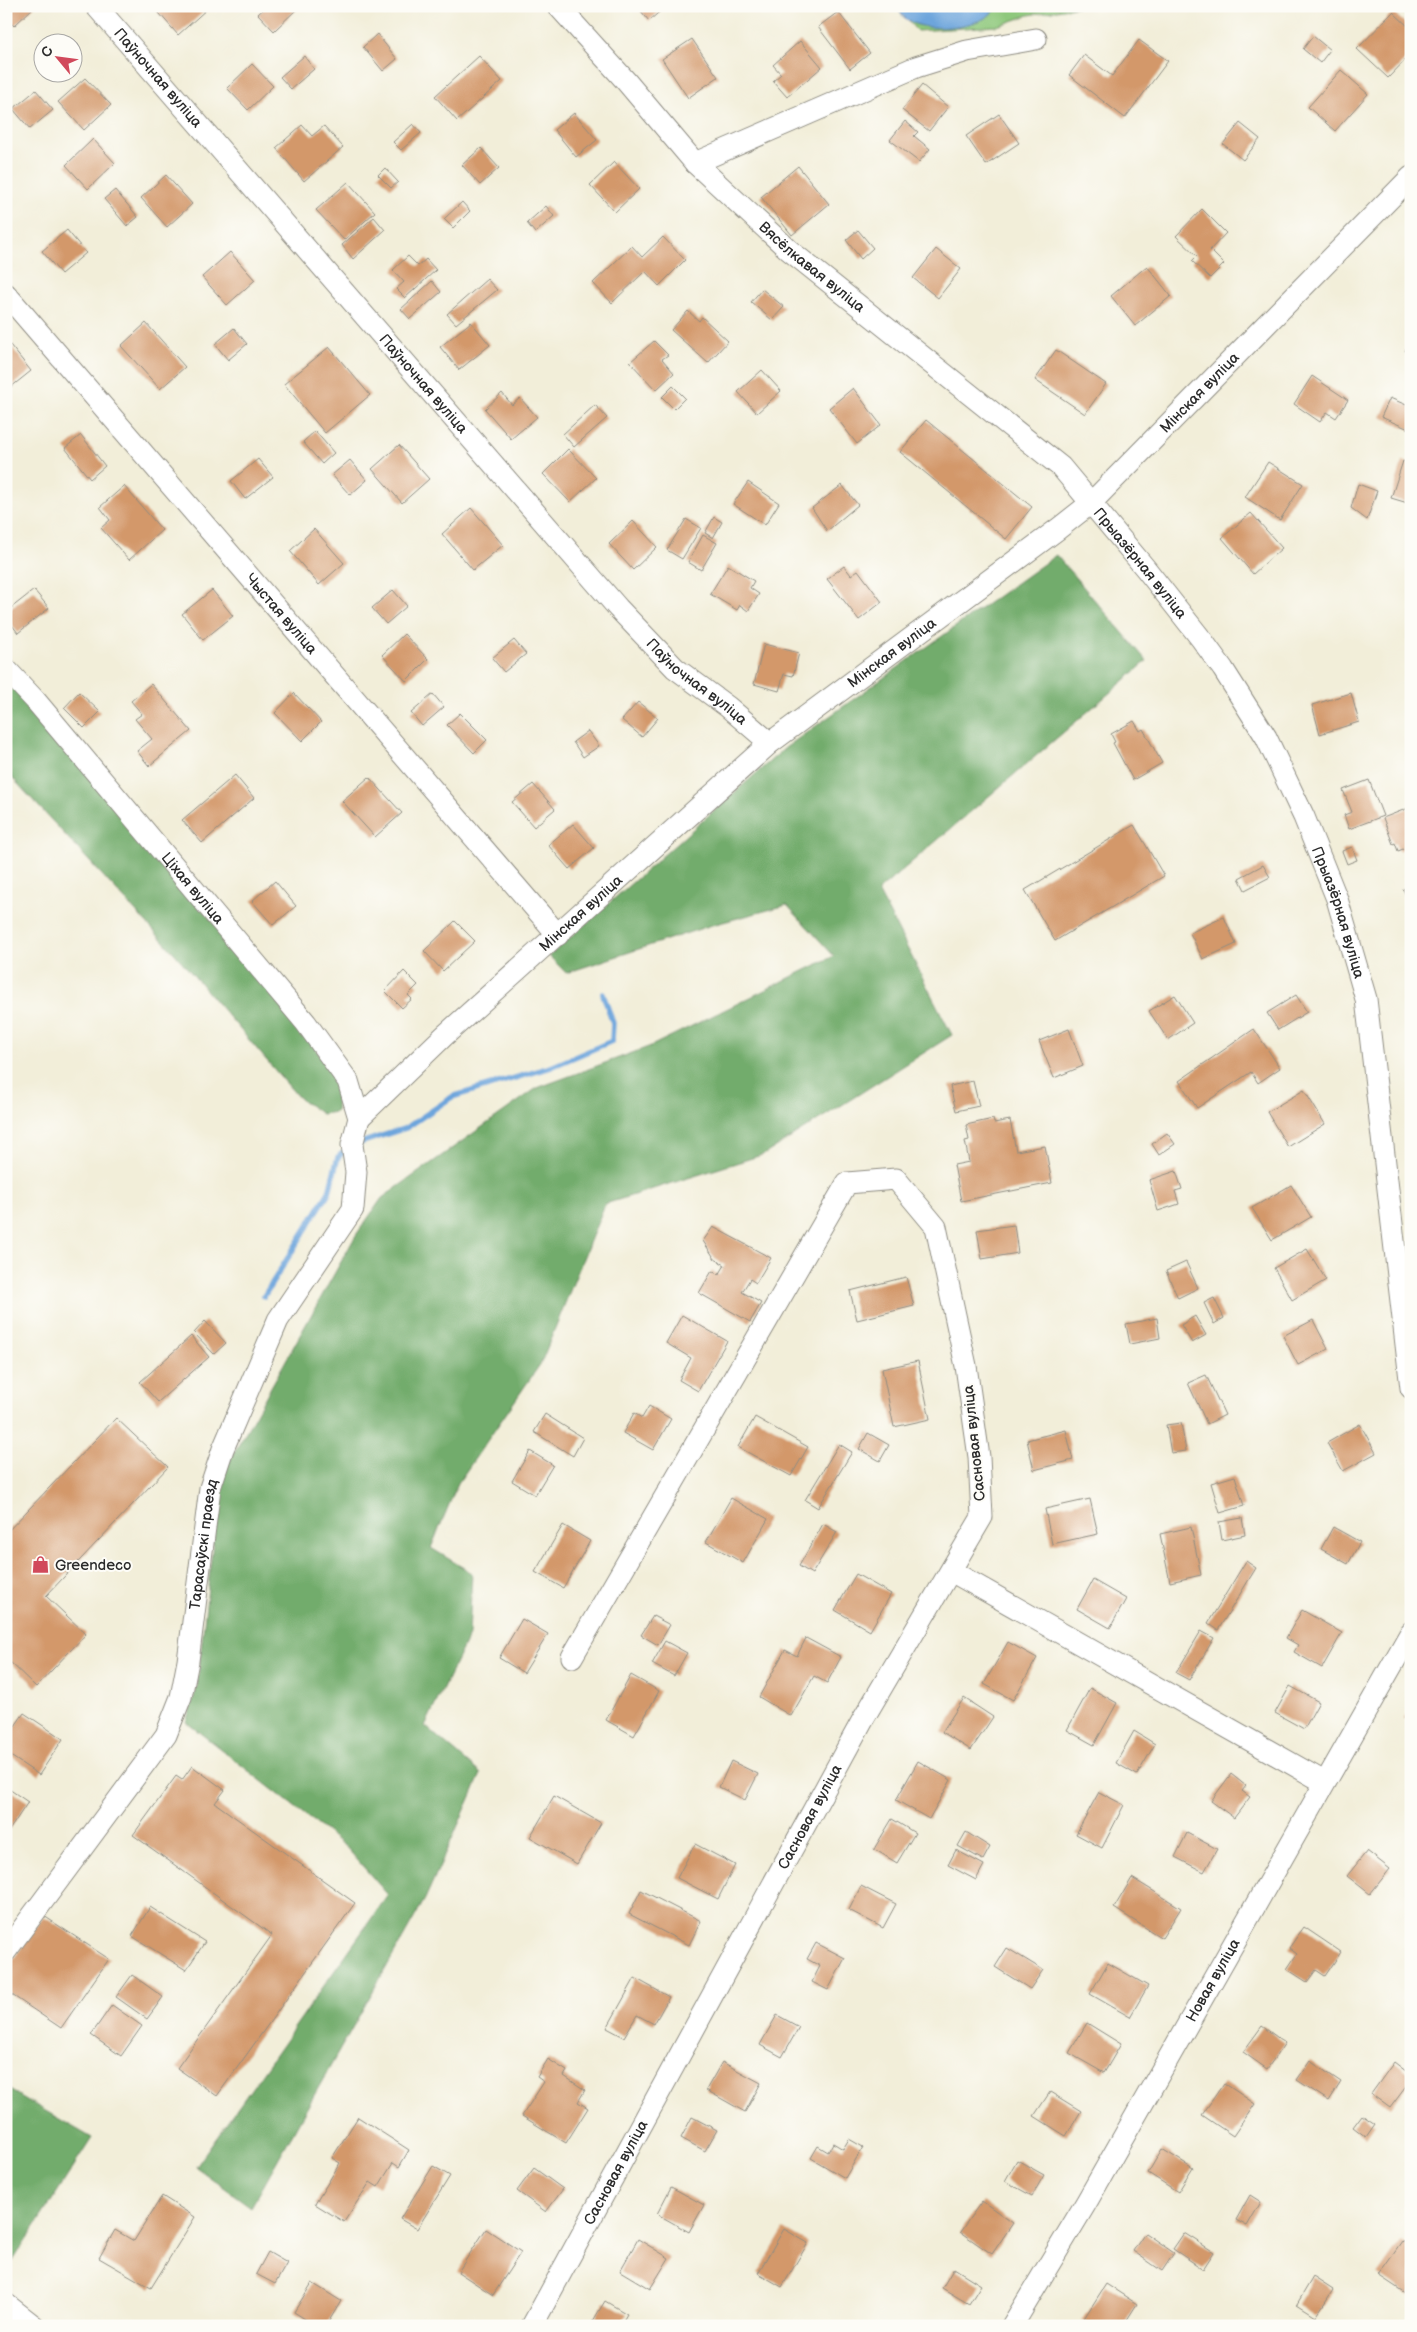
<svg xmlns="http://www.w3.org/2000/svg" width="1417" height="2332" font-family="'Balsamiq Sans',sans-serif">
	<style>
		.green { fill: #8ec87c; stroke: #5c7a54 }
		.forest { fill: #72ac6c; stroke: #4e6c4c }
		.water { fill: #6da5dc; stroke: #4c6884 }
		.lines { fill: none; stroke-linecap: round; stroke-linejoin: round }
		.stream { stroke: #6da5dc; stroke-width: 5.5 }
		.building { fill: #d3986a }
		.minor-casing { stroke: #8e8c82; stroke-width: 23 }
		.minor { stroke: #fff; stroke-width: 21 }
		.labels { text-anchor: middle; stroke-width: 4; stroke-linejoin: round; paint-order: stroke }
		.street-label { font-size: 15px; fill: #2b2b2b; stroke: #fdfcf7 }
		.poi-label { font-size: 15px; fill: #2b2b2b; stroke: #fdfcf7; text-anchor: start }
	</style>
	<rect width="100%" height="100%" fill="#fdfcf7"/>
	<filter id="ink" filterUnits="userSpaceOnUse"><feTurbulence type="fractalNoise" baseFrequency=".02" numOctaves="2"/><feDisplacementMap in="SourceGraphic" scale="10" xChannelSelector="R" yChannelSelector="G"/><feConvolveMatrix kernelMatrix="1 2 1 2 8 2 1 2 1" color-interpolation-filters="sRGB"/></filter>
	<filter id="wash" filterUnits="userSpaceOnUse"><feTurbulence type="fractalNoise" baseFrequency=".0096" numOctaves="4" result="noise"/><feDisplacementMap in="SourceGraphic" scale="20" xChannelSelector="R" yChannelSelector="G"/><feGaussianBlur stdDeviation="1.12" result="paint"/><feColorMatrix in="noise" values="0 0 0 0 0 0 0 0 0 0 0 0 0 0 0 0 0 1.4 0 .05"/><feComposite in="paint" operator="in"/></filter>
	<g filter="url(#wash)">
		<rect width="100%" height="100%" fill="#f2eed9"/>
		<path class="green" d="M895,6H1080L1029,15L997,26L917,31Z"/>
		<path class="forest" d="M1056,555L1147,661L878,891L952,1035L765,1154L605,1204L541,1363L458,1483L431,1548L472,1573L469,1635L425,1726L481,1774L425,1899L251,2207L196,2167L388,1895L346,1847L186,1722L197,1687L220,1478L356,1235L382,1198L537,1088L651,1046L834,956L787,905L712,925L566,973L549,956L785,748Z
			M6,675L305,1032L338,1084L336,1112L322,1114L299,1098L176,955L6,771Z
			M6,2088L92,2138L11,2264L6,2261Z"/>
		<path class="water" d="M898,6H999C995,10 991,14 987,17C968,29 903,37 898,6Z"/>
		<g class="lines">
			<path class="stream" d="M357,1144L406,1128L452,1097L551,1067L612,1041L613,1023L603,994
				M264,1296L329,1192L338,1157L347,1149"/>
		</g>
		<g id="blocks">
			<path class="building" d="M6,6H35L14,26L6,18Z
				M153,6H207L208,8L178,35Z
				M267,6H298L299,7L274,31L258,14Z
				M637,6H666L649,21Z
				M838,12L870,53L850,69L818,27Z
				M1393,12L1411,29V54L1388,78L1357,49Z
				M377,34L397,59L383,71L363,47Z
				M1313,36L1330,50L1320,63L1303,49Z
				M692,39L718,77L688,98L662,59Z
				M1139,40L1168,61L1125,118L1069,75L1084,55L1112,76Z
				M800,41L822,67L787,97L773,81L781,74L773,65Z
				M304,56L314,69L291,89L280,77Z
				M479,56L502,81L457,121L435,96Z
				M252,64L273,86L248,110L227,88Z
				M1341,70L1368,94L1335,131L1308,107Z
				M85,78L111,105L84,130L58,102Z
				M922,85L948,107L929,131L902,110Z
				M36,90L53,110L30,129L13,109Z
				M574,113L597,140L576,157L554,130Z
				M999,114L1019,143L986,165L966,136Z
				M905,121L918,132L914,136L930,149L919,162L890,140Z
				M1240,123L1260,139L1243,160L1223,144Z
				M413,124L421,133L401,150L393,142Z
				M302,125L312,136L324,126L343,147L304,181L276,148Z
				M93,139L115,163L88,189L66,165Z
				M481,148L499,168L480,185L462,165Z
				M614,162L639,189L615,212L590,185Z
				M798,166L829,204L792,235L761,197Z
				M385,168L398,182L391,188L378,175Z
				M166,175L192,204L167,227L141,198Z
				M348,182L375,212L344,240L316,210Z
				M115,190L138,217L127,226L104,199Z
				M462,202L470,211L453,228L444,219Z
				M546,206L554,216L535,233L527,223Z
				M1202,209L1226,233L1210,250L1224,264L1210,278L1192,261L1197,256L1176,236Z
				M374,217L385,230L353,259L342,245Z
				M67,230L86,253L61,274L42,251Z
				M858,230L873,248L861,259L846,240Z
				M663,237L685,260L659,286L645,271L612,303L593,283L632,246L642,257Z
				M936,249L961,269L938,298L913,278Z
				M230,252L255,280L227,305L202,277Z
				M408,256L418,266L426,259L436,270L405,298L396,289L404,282L393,270Z
				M1147,266L1171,296L1135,326L1111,296Z
				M487,279L497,290L456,324L447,314Z
				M432,281L441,292L410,319L401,309Z
				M762,289L784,307L772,320L751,302Z
				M688,311L699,321L702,317L728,341L708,363L671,330Z
				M471,322L490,345L459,370L440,347Z
				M146,323L185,367L160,389L121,346Z
				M234,328L247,344L228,360L215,344Z
				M1411,337V353L1405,351Z
				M6,340L31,371L6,391Z
				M654,341L668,355L662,359L674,373L656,390L630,362Z
				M329,347L370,395L325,433L284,384Z
				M1056,350L1106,384L1085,414L1035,380Z
				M762,370L781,391L757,413L738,392Z
				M1312,376L1348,400L1336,418L1327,412L1320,422L1294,404Z
				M673,386L685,398L674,409L662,397Z
				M853,388L881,425L857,444L829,408Z
				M502,393L512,405L520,398L537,417L511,439L485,409Z
				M1390,398L1411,407V430L1381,417Z
				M595,405L607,418L574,447L563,434Z
				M926,420L1032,507L1006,539L900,452Z
				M315,431L334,453L322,464L303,442Z
				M81,435L105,466L90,479L65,448Z
				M399,445L429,479L402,503L372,469Z
				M568,449L596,478L570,502L543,474Z
				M258,459L273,477L245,499L231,481Z
				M350,460L367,480L350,495L332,475Z
				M1403,461L1411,464V504L1391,498Z
				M1268,462L1303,484L1280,520L1245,497Z
				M748,482L779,503L765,525L733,504Z
				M1358,484L1377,491L1367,520L1351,508Z
				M842,485L858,505L827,531L812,508Z
				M124,486L162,530L129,560L101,528L110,520L100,507Z
				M471,508L503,545L473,570L442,534Z
				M1251,513L1282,548L1253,574L1222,538Z
				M714,517L722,522L713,538L705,533Z
				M686,519L701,528L682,559L667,550Z
				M633,521L657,547L633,570L609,544Z
				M314,529L344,563L319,585L290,551Z
				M703,535L717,543L701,570L688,562Z
				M728,565L754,581L750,588L759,594L748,611L740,605L737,610L710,594Z
				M844,566L851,575L858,570L882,602L859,620L827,579Z
				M34,590L49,608L18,633L6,617V612Z
				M212,590L233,616L203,640L182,614Z
				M393,590L407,606L386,624L372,608Z
				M404,634L428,659L406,681L382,655Z
				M514,640L526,654L504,672L492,658Z
				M764,644L799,653L793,676L784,674L779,691L754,684Z
				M151,684L191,731L149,766L137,751L152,739L135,719L142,714L131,701Z
				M79,692L100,712L84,728L64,708Z
				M294,693L321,722L302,741L275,713Z
				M1351,693L1359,722L1320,734L1312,705Z
				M433,694L444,707L422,726L411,713Z
				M638,702L658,718L642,737L622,720Z
				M460,713L487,740L474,753L447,725Z
				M1134,721L1140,731L1143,729L1162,763L1133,780L1113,743L1115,742L1111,734Z
				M588,731L599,746L583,757L573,742Z
				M235,775L254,798L202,843L182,820Z
				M369,777L402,813L375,837L342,801Z
				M1369,780L1383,816L1349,829L1344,815L1352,812L1343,790Z
				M533,784L555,809L534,827L512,802Z
				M1411,807V846L1398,851L1395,843L1393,844L1383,818Z
				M573,824L594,848L569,869L548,845Z
				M1134,825L1164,876L1055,941L1025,890Z
				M1352,847L1357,860L1347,864L1342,851Z
				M1263,865L1270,877L1245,890L1239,878Z
				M275,881L296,906L273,925L252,901Z
				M1411,885V907L1403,889Z
				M1224,917L1236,944L1203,959L1190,933Z
				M455,921L475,941L443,971L424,951Z
				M404,971L418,985L408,995L412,999L402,1008L385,991Z
				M1175,995L1193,1023L1168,1040L1149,1011Z
				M1296,995L1307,1012L1278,1030L1267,1013Z
				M1069,1029L1083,1066L1054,1078L1039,1041Z
				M1254,1029L1280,1068L1258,1083L1251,1072L1197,1108L1179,1081Z
				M973,1081L979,1106L956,1111L950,1086Z
				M1304,1090L1325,1124L1288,1147L1267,1112Z
				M993,1119L994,1123L1010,1120L1016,1151L1045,1146L1052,1183L961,1201L954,1165L969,1162L965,1141L969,1140L966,1125Z
				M1167,1133L1175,1144L1159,1155L1152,1144Z
				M1176,1171L1182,1189L1175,1191L1179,1204L1158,1211L1149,1180Z
				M1291,1185L1311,1217L1272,1240L1252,1208Z
				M1014,1225L1018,1253L982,1259L977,1230Z
				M713,1227L771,1258L756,1283L750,1279L742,1292L761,1303L750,1322L699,1293L712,1271L719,1275L725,1265L715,1259L703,1241Z
				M1307,1249L1326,1280L1292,1300L1274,1268Z
				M1186,1262L1198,1288L1178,1298L1166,1271Z
				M906,1277L914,1306L857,1320L850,1291Z
				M1214,1298L1224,1318L1214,1324L1204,1303Z
				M682,1315L727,1341L698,1391L679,1380L691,1358L666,1343Z
				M1195,1316L1206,1335L1192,1343L1181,1325Z
				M1157,1318L1160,1338L1130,1344L1126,1324Z
				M1313,1320L1328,1349L1298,1365L1283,1336Z
				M205,1321L226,1343L214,1354L194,1333Z
				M191,1336L209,1357L158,1402L140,1382Z
				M918,1361L930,1419L894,1427L882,1369Z
				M1206,1375L1225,1415L1207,1424L1188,1383Z
				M649,1406L671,1419L653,1450L623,1433L634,1413L642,1418Z
				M545,1414L583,1438L573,1456L534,1432Z
				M755,1417L808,1447L791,1476L738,1447Z
				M116,1418L168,1467L46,1596L86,1634L36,1687L6,1658V1533Z
				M1181,1423L1186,1451L1171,1453L1166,1425Z
				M1360,1424L1376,1453L1343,1471L1327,1443Z
				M1066,1430L1073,1460L1034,1470L1027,1440Z
				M868,1433L889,1445L880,1461L859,1449Z
				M839,1444L852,1452L818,1508L805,1500Z
				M530,1451L553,1465L535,1495L512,1481Z
				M1235,1476L1244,1506L1220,1513L1211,1483Z
				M731,1498L768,1519L743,1563L706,1542Z
				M1090,1499L1098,1534L1052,1544L1045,1509Z
				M1242,1518L1245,1535L1222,1540L1219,1522Z
				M823,1524L837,1532L812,1574L799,1566Z
				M563,1525L590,1541L563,1588L535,1572Z
				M1191,1527L1201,1575L1170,1582L1160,1534Z
				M1333,1527L1360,1542L1348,1564L1321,1549Z
				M1246,1561L1256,1568L1218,1630L1208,1623Z
				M856,1574L891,1594L870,1631L835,1610Z
				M1093,1580L1126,1599L1110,1628L1077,1609Z
				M1302,1610L1342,1633L1322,1668L1294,1652L1298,1645L1286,1638Z
				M653,1616L670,1625L658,1645L641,1635Z
				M522,1619L548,1634L524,1673L499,1658Z
				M1201,1631L1214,1638L1189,1680L1176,1673Z
				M806,1638L841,1657L827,1683L814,1676L791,1716L759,1697L785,1650L797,1656Z
				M665,1641L687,1653L674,1676L652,1664Z
				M1008,1642L1037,1658L1013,1700L984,1684Z
				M631,1675L659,1691L634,1736L606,1720Z
				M1290,1686L1319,1702L1304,1729L1275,1713Z
				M1090,1688L1117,1703L1094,1745L1067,1730Z
				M964,1698L993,1717L971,1750L942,1732Z
				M1411,1708V1722L1404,1718Z
				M24,1713L63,1739L39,1775L6,1753V1739Z
				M1134,1731L1155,1744L1137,1775L1116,1763Z
				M731,1761L758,1774L745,1800L719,1787Z
				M918,1761L951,1780L929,1819L896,1800Z
				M192,1766L225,1790L215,1803L355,1903L217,2096L177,2068L272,1935L133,1835L176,1776L182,1780Z
				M1231,1774L1246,1786L1242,1791L1250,1797L1234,1818L1211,1801Z
				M6,1787L28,1802L6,1835Z
				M1099,1792L1124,1805L1102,1848L1076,1834Z
				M554,1796L601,1823L577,1864L530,1837Z
				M892,1819L915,1833L897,1863L874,1849Z
				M966,1832L990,1847L983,1860L958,1846Z
				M1187,1833L1217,1849L1204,1872L1175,1857Z
				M695,1844L735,1865L718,1899L677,1878Z
				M956,1850L984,1865L976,1880L948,1865Z
				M1367,1851L1390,1869L1370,1894L1347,1876Z
				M1132,1878L1181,1908L1162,1938L1114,1908Z
				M861,1886L896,1904L883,1928L849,1910Z
				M641,1890L701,1921L689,1945L629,1914Z
				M150,1907L205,1942L186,1970L132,1936Z
				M44,1916L109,1959L61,2028L6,1991V1969Z
				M1304,1927L1341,1952L1325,1976L1316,1970L1307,1982L1287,1969L1297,1954L1289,1948Z
				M816,1943L845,1958L828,1990L812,1982L820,1966L807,1959Z
				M1007,1948L1043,1970L1030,1989L995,1967Z
				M1108,1963L1148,1986L1130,2017L1090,1994Z
				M132,1975L163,1997L147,2019L116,1997Z
				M635,1978L669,1997L654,2024L637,2015L624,2037L607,2028Z
				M112,2005L142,2026L121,2056L91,2035Z
				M777,2015L799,2027L782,2057L760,2045Z
				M1087,2023L1121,2044L1104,2073L1069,2053Z
				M1262,2026L1285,2043L1267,2069L1243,2052Z
				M548,2059L567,2071L564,2076L585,2090L578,2102L588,2108L566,2143L522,2116L544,2082L537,2077Z
				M1310,2061L1341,2082L1329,2101L1297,2080Z
				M722,2062L761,2083L745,2112L706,2090Z
				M1394,2062L1411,2075V2080L1390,2108L1371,2094Z
				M1224,2083L1255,2104L1233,2136L1202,2115Z
				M1050,2092L1081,2111L1066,2136L1034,2116Z
				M1362,2115L1375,2124L1366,2137L1353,2127Z
				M358,2117L409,2150L399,2167L393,2163L378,2187L370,2182L344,2222L315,2204L340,2163L332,2158Z
				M692,2117L717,2130L705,2151L681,2138Z
				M849,2139L863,2147L845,2178L811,2158L818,2146L828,2152L833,2143L843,2149Z
				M1162,2149L1193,2168L1178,2192L1148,2173Z
				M1017,2160L1044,2175L1032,2196L1005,2181Z
				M433,2166L450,2176L417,2229L400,2219Z
				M534,2168L563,2189L546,2212L517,2191Z
				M671,2187L704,2205L689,2232L657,2214Z
				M1250,2195L1261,2202L1247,2226L1236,2220Z
				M162,2196L195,2217L151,2288L99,2258L115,2230L134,2241Z
				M982,2201L1013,2223L992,2254L960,2232Z
				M486,2229L521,2252L493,2295L458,2272Z
				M784,2229L808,2243L782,2287L758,2273Z
				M1145,2233L1174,2253L1162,2271L1133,2251Z
				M1184,2233L1214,2252L1203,2269L1173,2249Z
				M638,2239L669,2258L650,2289L620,2271Z
				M1402,2241L1411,2247V2291L1408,2295L1378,2275Z
				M268,2252L287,2263L275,2284L256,2274Z
				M954,2268L981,2285L969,2304L942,2288Z
				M1313,2277L1333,2290L1316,2316L1297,2304Z
				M312,2283L341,2301L326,2326H316L294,2312Z
				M1106,2284L1137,2304L1123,2326H1092L1083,2320Z
				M605,2301L627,2314L620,2326H590Z"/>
		</g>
	</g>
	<g filter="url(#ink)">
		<use href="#blocks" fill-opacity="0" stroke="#8e8c82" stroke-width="1"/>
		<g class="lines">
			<defs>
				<g id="minor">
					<path id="s1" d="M96,6L618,608L675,668L728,707L770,743"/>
					<path id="s2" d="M558,6L625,80L695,163L789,250L1061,467L1146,569L1202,640L1223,669L1266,737L1304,817L1337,899L1366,999L1411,1388"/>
					<path d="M695,163L916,67L967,51L1036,39"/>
					<path id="s3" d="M6,294L558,935"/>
					<path id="s4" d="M6,669L35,700L306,1023L348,1081L359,1118"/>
					<path id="s5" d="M359,1118L444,1036L770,743L1058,529L1091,503L1411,177"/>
					<path d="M951,1571L1324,1782"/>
					<path id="s6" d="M6,1951L166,1735L181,1697L188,1661L210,1488L223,1449L278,1320L353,1209L356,1172L352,1145L359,1118"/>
					<path d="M6,2304L34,2326"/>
					<path id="s7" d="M532,2326L862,1721L982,1517L979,1457L966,1366L936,1227L896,1179L847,1183L572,1657"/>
					<path id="s8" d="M1012,2326L1086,2203L1411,1632"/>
				</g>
			</defs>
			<use href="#minor" class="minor-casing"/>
			<use href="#minor" class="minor"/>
		</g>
	</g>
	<defs>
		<symbol id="shop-bare" viewBox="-9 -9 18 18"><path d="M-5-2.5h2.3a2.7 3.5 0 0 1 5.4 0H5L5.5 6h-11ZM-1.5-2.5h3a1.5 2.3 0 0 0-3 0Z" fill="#d1495b" stroke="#fdfcf7" stroke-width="2.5" paint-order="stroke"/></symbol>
	</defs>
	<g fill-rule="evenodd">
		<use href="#shop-bare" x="28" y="1552" width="25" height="25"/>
	</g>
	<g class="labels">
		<g class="street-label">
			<text dy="5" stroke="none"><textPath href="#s1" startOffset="95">Паўночная вуліца</textPath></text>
			<text dy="5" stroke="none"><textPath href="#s2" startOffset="365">Вясёлкавая вуліца</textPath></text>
			<text dy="5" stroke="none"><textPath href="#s1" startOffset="500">Паўночная вуліца</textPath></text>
			<text dy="5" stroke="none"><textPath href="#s5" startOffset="1112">Мінская вуліца</textPath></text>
			<text dy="5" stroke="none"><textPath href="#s2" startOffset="809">Прыазёрная вуліца</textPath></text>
			<text dy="5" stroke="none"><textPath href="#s3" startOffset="422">Чыстая вуліца</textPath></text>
			<text dy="5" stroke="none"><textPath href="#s5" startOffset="708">Мінская вуліца</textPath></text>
			<text dy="5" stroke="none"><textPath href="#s1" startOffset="905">Паўночная вуліца</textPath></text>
			<text dy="5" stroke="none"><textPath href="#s4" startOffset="288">Ціхая вуліца</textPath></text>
			<text dy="5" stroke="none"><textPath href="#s5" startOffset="302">Мінская вуліца</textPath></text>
			<text dy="5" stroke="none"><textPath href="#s2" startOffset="1214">Прыазёрная вуліца</textPath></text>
			<text transform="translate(974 1443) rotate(-96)" y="5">Сасновая вуліца</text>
			<text dy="5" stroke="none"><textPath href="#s6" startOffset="464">Тарасаўскі праезд</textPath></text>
			<text dy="5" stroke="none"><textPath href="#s7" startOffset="580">Сасновая вуліца</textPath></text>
			<text dy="5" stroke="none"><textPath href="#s8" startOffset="400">Новая вуліца</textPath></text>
			<text dy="5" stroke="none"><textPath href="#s7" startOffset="175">Сасновая вуліца</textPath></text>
		</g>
		<g class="poi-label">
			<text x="55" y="1570">Greendeco</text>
		</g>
	</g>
	<rect width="1417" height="2332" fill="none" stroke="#fdfcf7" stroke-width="25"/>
	<g transform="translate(58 58) rotate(299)"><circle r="24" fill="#fdfcf7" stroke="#a9a8a5"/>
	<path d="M0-4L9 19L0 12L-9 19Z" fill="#d1495b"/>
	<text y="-8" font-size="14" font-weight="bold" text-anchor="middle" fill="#2b2b2b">С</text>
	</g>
</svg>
